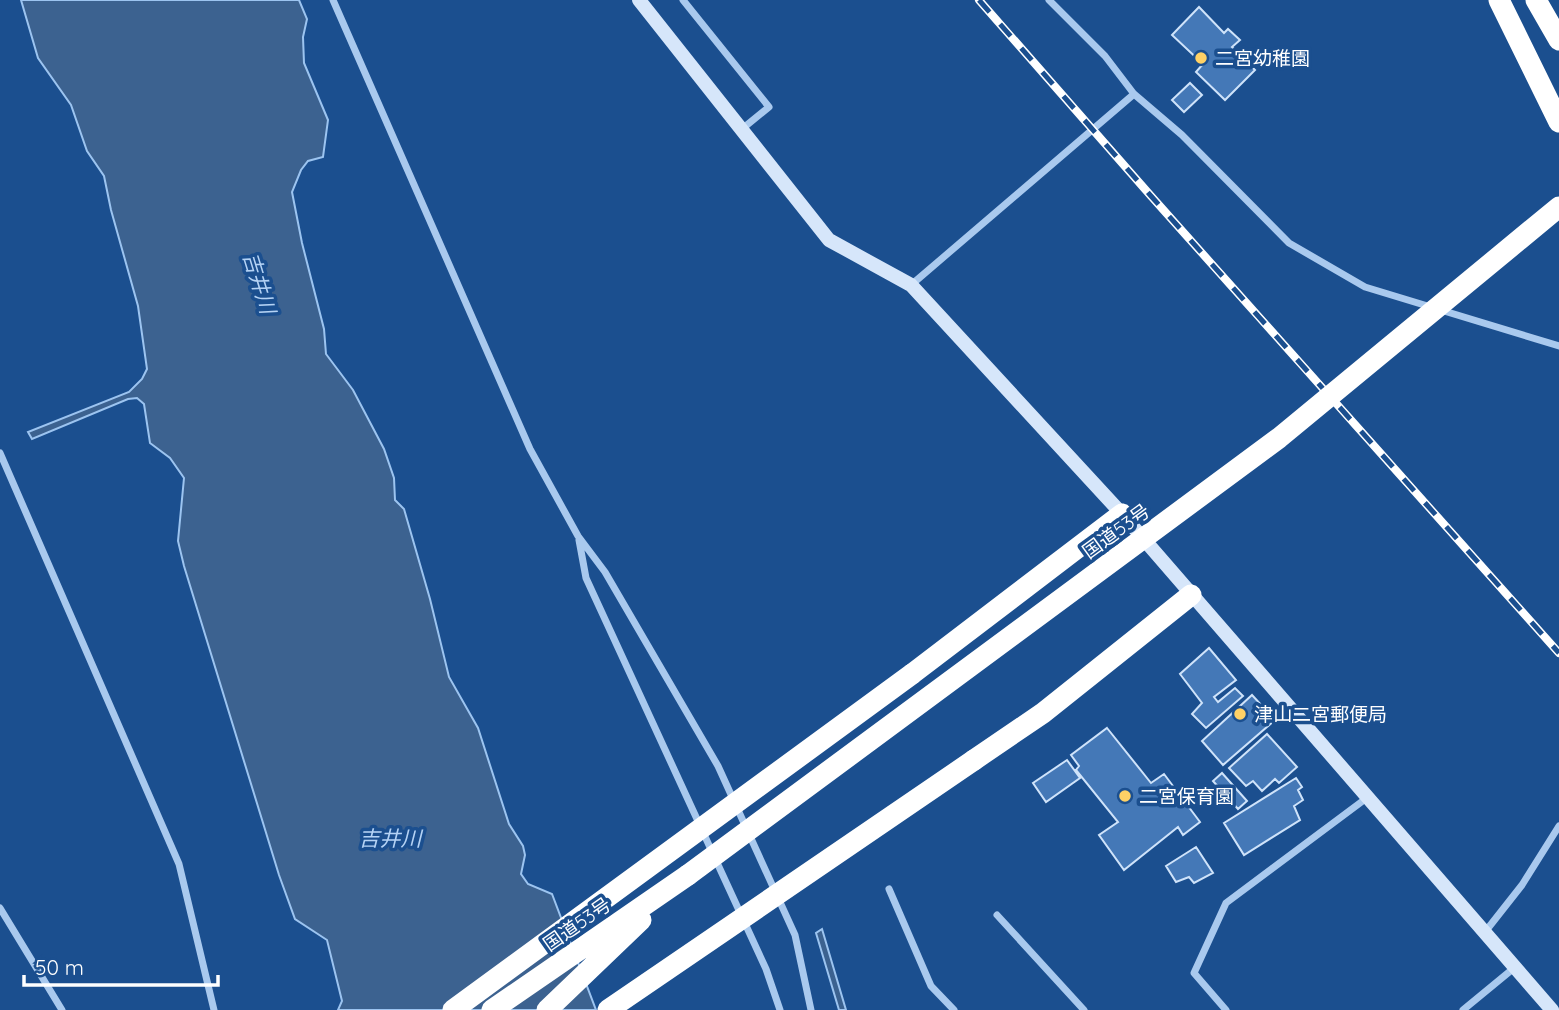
<svg xmlns="http://www.w3.org/2000/svg" width="1559" height="1010" font-family="Quicksand,'Noto Sans JP',sans-serif">
	<style>
		.water { fill: #3c6290; stroke: #9cc4f0; stroke-width: 2 }
		.building { fill: #4478b7; stroke: #cfe3fa; stroke-width: 2 }
		.lines { fill: none; stroke-linecap: round; stroke-linejoin: round }
		.street { stroke: #a9c9ee; stroke-width: 7 }
		.secondary { stroke: #d6e6fa; stroke-width: 14 }
		.highway { stroke: #fff; stroke-width: 21 }
		.rail-casing { stroke: #fff; stroke-width: 8 }
		.rail { stroke: #1b4f8f; stroke-width: 5; stroke-dasharray: 16; stroke-linecap: butt }
		.highway-bridge { stroke: #fff; stroke-width: 21 }
		.poi-dot { fill: #ffd166; stroke: #1b4f8f; stroke-width: 2.5 }
		.labels { text-anchor: middle; stroke-width: 7; stroke-linejoin: round; paint-order: stroke }
		.poi-label { font-size: 19px; fill: #fff; stroke: #1b4f8f; text-anchor: start }
		.street-label { font-size: 19px; fill: #fff; stroke: #1b4f8f }
		.water-label { font-size: 21px; font-style: italic; fill: #b5d3f5; stroke: #1b4f8f }
	</style>
	<rect width="100%" height="100%" fill="#1b4f8f"/>
	<path class="water" d="M21,0H299L307,19L303,37L304,63L328,120L323,157L308,161L301,170L292,192L302,243L324,329L326,354L353,390L384,449L394,478L395,500L404,509L430,599L449,677L478,728L509,824L523,846L525,855L521,874L528,884L552,894L596,1010H338L342,1001L327,940L295,919L279,875L184,566L178,541L184,478L170,458L150,443L144,404L137,398L128,399L32,439L28,432L129,392L142,379L147,369L138,306L111,210L104,176L87,151L71,105L38,58Z
		M822,929L846,1010H839L816,933Z"/>
	<path class="building" d="M1199,7L1224,33L1228,29L1240,40L1232,47L1255,70L1225,100L1196,72L1203,64L1172,35Z
		M1190,83L1202,95L1184,112L1172,100Z
		M1209,648L1236,680L1214,697L1218,702L1235,688L1243,696L1206,728L1192,714L1202,703L1180,674Z
		M1252,695L1275,720L1223,765L1202,741Z
		M1107,728L1151,783L1164,774L1200,822L1183,835L1178,827L1124,870L1099,835L1118,822L1076,770L1079,766L1071,755Z
		M1267,734L1297,767L1279,783L1275,779L1262,791L1253,781L1246,786L1229,768Z
		M1067,760L1080,778L1046,802L1033,783Z
		M1222,773L1247,801L1238,809L1213,781Z
		M1296,778L1302,787L1298,790L1303,800L1294,806L1300,820L1244,855L1224,823Z
		M1196,847L1213,873L1194,883L1189,877L1176,882L1166,866Z"/>
	<g class="lines">
		<path class="street" d="M333,0L530,449L578,536L605,572L718,766L795,935L811,1010
			M683,0L769,107L742,129
			M1049,0L1105,56L1134,94L1182,135L1289,243L1365,287L1559,346
			M911,285L1134,94
			M0,453L179,864L214,1010
			M579,540L586,578L766,969L780,1010
			M889,889L931,986L954,1010
			M0,908L62,1010
			M997,915L1084,1010
			M1485,932L1522,885L1559,826
			M1226,1010L1194,973L1226,903L1368,797
			M1463,1010L1514,968"/>
		<path class="secondary" d="M639,0L829,240L911,285L1122,514L1552,1010"/>
		<path class="highway" d="M1499,0L1559,122
			M1536,0L1559,40
			M912,674L1122,514
			M974,760L1043,713L1191,595
			M492,1010L688,875
			M547,1010L641,920"/>
		<defs>
			<path id="rail" d="M979,0L1151,196L1559,653"/>
		</defs>
		<use href="#rail" class="rail-casing"/>
		<use href="#rail" class="rail"/>
		<path class="highway-bridge" d="M688,875L1279,438L1559,207
			M453,1010L912,674
			M608,1010L974,760"/>
	</g>
	<g class="poi-dot">
		<circle cx="1201" cy="58" r="7"/>
		<circle cx="1240" cy="714" r="7"/>
		<circle cx="1125" cy="796" r="7"/>
	</g>
	<g class="labels">
		<g class="poi-label">
			<text x="1215" y="65">二宮幼稚園</text>
			<text x="1254" y="721">津山二宮郵便局</text>
			<text x="1139" y="803">二宮保育園</text>
		</g>
		<g class="street-label">
			<text transform="translate(1116 531) rotate(-36)" y="7">国道53号</text>
			<text transform="translate(577 924) rotate(-35)" y="7">国道53号</text>
		</g>
		<g class="water-label">
			<text transform="translate(259 283) rotate(73)" y="7">吉井川</text>
			<text x="390" y="846">吉井川</text>
		</g>
	</g>
	<path d="M24 975v10h194v-10" fill="none" stroke="#ffffff" stroke-width="3.5"/>
	<text x="35" y="975" font-size="21" fill="#ffffff" stroke="#1b4f8f" stroke-width="5" paint-order="stroke">50 m</text>
</svg>
